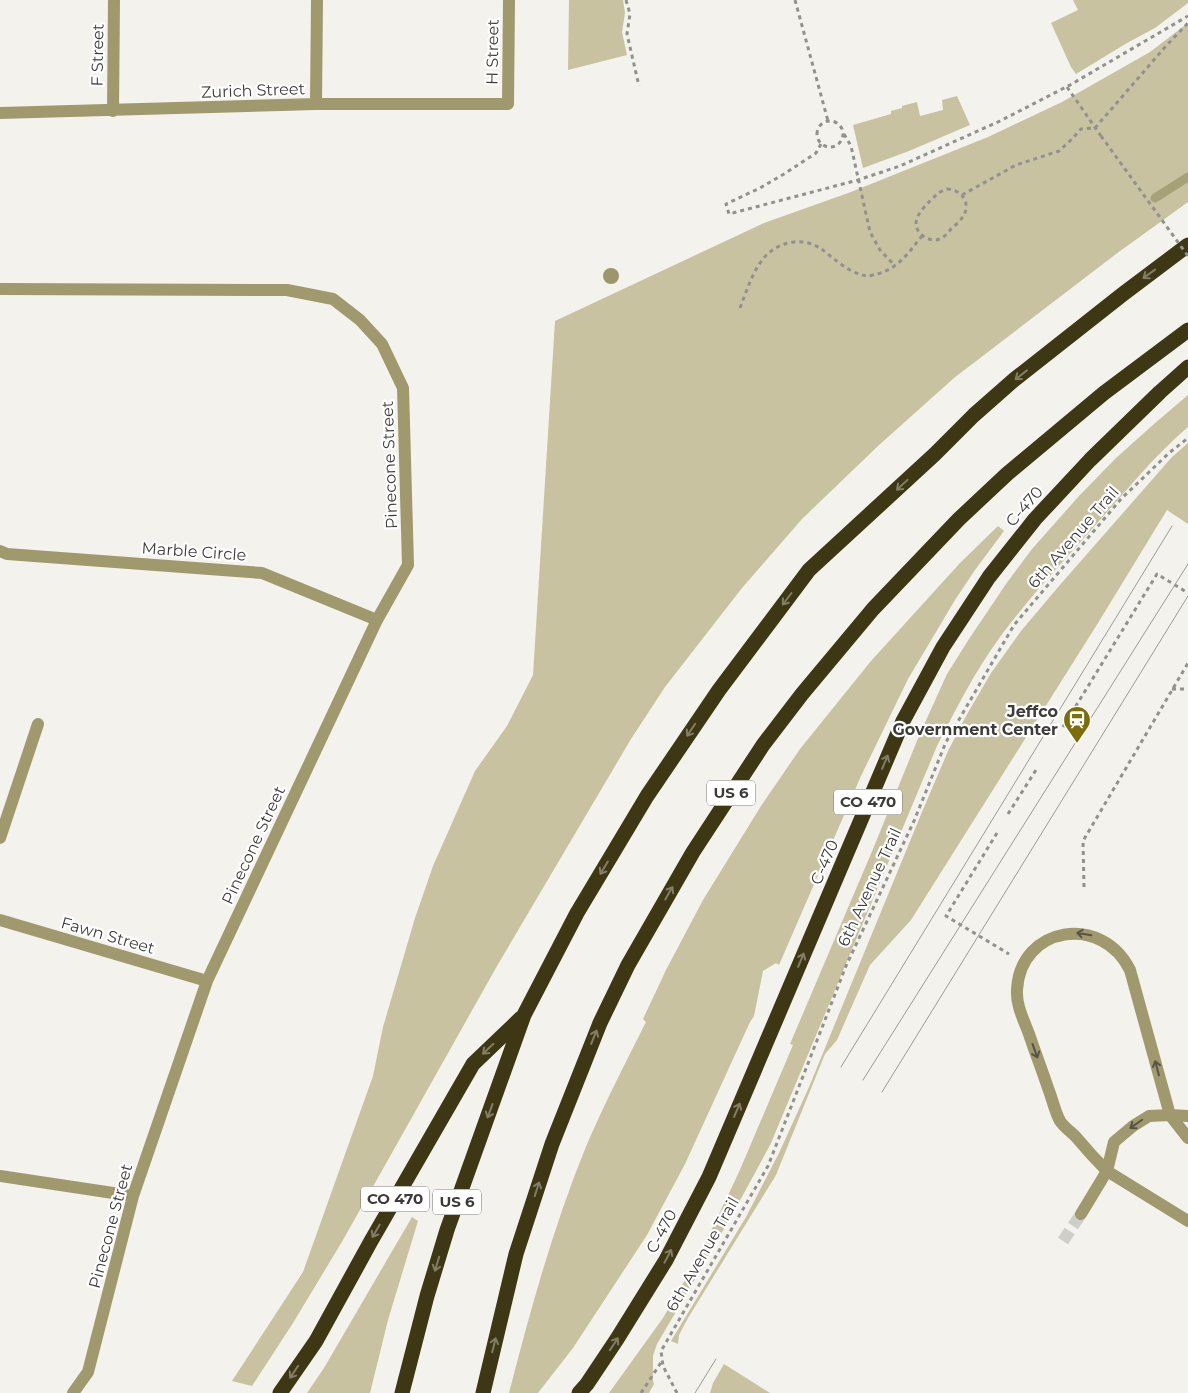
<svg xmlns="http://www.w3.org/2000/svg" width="1188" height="1393" font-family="Montserrat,sans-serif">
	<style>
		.green { fill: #c8c2a0 }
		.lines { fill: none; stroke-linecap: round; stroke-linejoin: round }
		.stream { stroke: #a7a179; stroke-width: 9 }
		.minor-tunnel { stroke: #cfcec9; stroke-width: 12; stroke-dasharray: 12 6; stroke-linecap: butt }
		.path { stroke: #92918e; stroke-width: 3; stroke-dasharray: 4 4; stroke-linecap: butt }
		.minor { stroke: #a0996e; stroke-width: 12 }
		.highway { stroke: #3d3713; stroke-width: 15 }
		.tram { stroke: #9c9b97; stroke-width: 1 }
		.path-bridge { stroke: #92918e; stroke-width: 3; stroke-dasharray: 4 4; stroke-linecap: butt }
		.tree { fill: #9c966d }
		.oneway { stroke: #817d66 }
		.oneway2 { stroke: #565347 }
		.labels { text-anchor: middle; stroke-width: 4.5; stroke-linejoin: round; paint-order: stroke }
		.shield { fill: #fff; stroke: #777675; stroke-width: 1 }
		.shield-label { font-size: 15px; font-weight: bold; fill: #3d3c3a }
		.street-label { font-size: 16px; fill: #3d3c3a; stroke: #fff }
		.poi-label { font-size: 16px; font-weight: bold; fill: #3d3c3a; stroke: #fff; text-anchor: end }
	</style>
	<rect width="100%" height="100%" fill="#f3f2ed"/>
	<path class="green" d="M569,0H623L625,13L622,32L627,55L568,70Z
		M1073,0H1188V3L1155,28L1127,43L1076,74L1071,67L1051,23L1078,10Z
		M1188,23V202L1116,254L954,378L878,446L802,519L742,588L665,687L631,739L497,966L343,1240L293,1323L252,1386L232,1381L303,1272L373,1076L383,1027L415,918L433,866L475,771L507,726L533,675L555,321L764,223L851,192L988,137L1062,102L1150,52Z
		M957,96L970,125L909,151L863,168L853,125L891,114V111L902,108V106L917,102L920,116L943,110L942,100Z
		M1188,395V427C1155,455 1128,489 1099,521C1066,559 1030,596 1000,637C975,671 956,709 937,746L771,1143C735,1211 696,1278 657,1344L653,1356V1381L654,1384L649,1393H609L663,1318L700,1254L739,1172L793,1045L790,1044L873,849L919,736L947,674L969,639L1006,584L1032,549L1079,496L1116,458L1154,424Z
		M1188,443V524L1167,510L1098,623L911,920L870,965L837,1040L825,1054L776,1175L688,1318L679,1335L678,1344L671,1341L746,1217L779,1153L809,1087L922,812L948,751L966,716L991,673L1021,631L1059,586L1172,457Z
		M998,526L1004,531L975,570L955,600L908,679L861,776L779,965L776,963L763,971L754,1016L750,1022L685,1164L647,1235L573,1348L538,1393H509C530,1311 553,1228 585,1149C603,1106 625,1064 646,1022L643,1019L666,970L703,900L761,806L800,749L871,661L960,563Z
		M412,1217L418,1221L388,1320L370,1393H307L324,1368Z
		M724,1364L770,1393H710L713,1383Z"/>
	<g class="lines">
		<path class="stream" d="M1155,198L1188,177"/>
		<path class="minor-tunnel" d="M1063,1241L1081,1214"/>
		<path class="path" d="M626,0L630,14L627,34L639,86
			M795,0L828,121
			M1067,87L1101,136
			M817 134a13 13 0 1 1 26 0a13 13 0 1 1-26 0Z
			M844,134L851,146L870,232L880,250L895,266
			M821,144L816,153L784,174L760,188L726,204L729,214L858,180L900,166L1000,121L1070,85L1188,16
			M947,189C960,189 971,201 964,215C961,220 956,225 951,229C947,234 943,239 936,240C931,240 926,239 922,235C908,223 922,209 931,200C936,195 940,191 947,189Z
			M962,195L1016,165L1059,151L1072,139L1081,129L1095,128L1166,46L1188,23
			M740,308C751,280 759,246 794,242C803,241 812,243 820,248C834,258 850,275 869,276C870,276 875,274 877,274C899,268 908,253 922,236
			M1172,689H1188
			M1063,727L1157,574L1188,593
			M1008,814L1036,770
			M997,833L946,916L1009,954
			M1084,887L1083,841L1188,663
			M641,1393L662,1361
			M677,1393L663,1366L661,1351L768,1166L846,966L914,821L946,742L1014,625L1121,499L1169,453L1188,438"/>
		<path class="minor" d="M316,104L317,0
			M113,111L114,0
			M0,113L316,104H508L509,0
			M0,289L287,290L333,299L360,320L382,344L403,388L408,565L377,620L207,981L133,1196L88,1372L73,1393
			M0,551L7,554L262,573L377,620
			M0,838L38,724
			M0,920L207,981
			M1188,1138L1170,1115L1149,1116L1133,1126L1114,1142L1107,1171L1188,1221
			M0,1176L133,1196
			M1081,1214L1107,1171C1096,1160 1086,1149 1076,1137C1071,1132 1064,1127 1060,1121C1055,1112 1052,1098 1048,1088C1042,1070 1035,1052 1029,1034C1024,1020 1016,1006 1017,990C1020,926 1102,913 1130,970L1170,1115L1188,1116"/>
		<path class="highway" d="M280,1393L316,1341L371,1241L473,1064L521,1018
			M402,1393L427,1296L447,1230L524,1015L577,913L647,796L719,690L809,570L935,454L974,415L1015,379L1123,294L1188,245
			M483,1393L516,1254L552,1144L600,1023L628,965L693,852L763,745L802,694L873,609L959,519L1007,474L1104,393L1188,330
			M579,1393L587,1384L617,1339L666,1260L709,1177L903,721L943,647L989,577L1035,519L1090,460L1160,392L1188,367"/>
		<path class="tram" d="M841,1067L1172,526
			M863,1080L1188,564
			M882,1092L1188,596
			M695,1393L716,1359"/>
		<path class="path-bridge" d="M1101,136L1188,256"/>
	</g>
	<circle class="tree" cx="611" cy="276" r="8"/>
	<defs><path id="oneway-shaft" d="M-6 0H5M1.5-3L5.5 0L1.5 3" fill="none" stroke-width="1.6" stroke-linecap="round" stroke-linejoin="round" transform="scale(1.25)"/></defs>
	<g class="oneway">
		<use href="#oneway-shaft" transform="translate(1149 274) rotate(144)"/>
		<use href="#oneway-shaft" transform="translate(1021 375) rotate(142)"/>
		<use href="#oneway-shaft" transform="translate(902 485) rotate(137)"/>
		<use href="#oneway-shaft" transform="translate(787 599) rotate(127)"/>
		<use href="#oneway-shaft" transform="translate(691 730) rotate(124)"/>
		<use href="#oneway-shaft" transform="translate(885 762) rotate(-67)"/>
		<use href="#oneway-shaft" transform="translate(604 868) rotate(121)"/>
		<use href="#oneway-shaft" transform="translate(669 893) rotate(-60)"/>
		<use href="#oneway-shaft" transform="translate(801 960) rotate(-67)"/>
		<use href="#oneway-shaft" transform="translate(594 1037) rotate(-68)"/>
		<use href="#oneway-shaft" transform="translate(488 1049) rotate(136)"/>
		<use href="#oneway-shaft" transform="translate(737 1110) rotate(-67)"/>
		<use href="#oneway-shaft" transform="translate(490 1111) rotate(110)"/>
		<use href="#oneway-shaft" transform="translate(537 1189) rotate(-72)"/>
		<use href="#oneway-shaft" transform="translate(376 1231) rotate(120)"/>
		<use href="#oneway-shaft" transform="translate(668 1256) rotate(-62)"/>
		<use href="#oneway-shaft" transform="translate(437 1264) rotate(107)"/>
		<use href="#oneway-shaft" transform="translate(614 1344) rotate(-56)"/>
		<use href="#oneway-shaft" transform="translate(494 1345) rotate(-76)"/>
		<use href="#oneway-shaft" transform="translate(294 1372) rotate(124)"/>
	</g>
	<g class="oneway2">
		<use href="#oneway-shaft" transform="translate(1084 934) rotate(-170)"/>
		<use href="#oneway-shaft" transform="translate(1035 1051) rotate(70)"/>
		<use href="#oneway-shaft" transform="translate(1157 1068) rotate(-105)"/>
		<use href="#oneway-shaft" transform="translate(1136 1124) rotate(145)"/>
	</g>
	<defs>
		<symbol id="station-pin" viewBox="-11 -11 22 30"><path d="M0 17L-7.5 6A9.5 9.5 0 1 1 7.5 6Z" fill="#7c6e0b" stroke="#fff"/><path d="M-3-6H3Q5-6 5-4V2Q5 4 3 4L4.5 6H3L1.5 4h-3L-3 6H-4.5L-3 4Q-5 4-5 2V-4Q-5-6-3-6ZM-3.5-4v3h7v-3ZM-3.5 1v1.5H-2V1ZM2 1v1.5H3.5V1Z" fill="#fff"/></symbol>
	</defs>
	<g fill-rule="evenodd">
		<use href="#station-pin" x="1061" y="704" width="32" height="43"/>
	</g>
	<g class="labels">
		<g class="shield">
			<rect x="707" y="780.5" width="48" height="25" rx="4"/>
			<rect x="834" y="789.5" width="68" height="25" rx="4"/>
			<rect x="361" y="1186.5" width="68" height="25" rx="4"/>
			<rect x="433" y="1189.5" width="48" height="25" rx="4"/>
		</g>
		<g class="shield-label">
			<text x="731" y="798">US 6</text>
			<text x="868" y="807">CO 470</text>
			<text x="395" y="1204">CO 470</text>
			<text x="457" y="1207">US 6</text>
		</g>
		<g class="street-label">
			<text transform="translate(492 52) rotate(-89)" y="6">H Street</text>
			<text transform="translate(97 55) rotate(-89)" y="6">F Street</text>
			<text transform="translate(253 90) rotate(-2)" y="6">Zurich Street</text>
			<text transform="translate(389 465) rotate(-92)" y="6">Pinecone Street</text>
			<text transform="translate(1024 506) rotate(-49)" y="6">C-470</text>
			<text transform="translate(1073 537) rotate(-49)" y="6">6th Avenue Trail</text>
			<text transform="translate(194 551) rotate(4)" y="6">Marble Circle</text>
			<text transform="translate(253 845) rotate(-65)" y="6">Pinecone Street</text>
			<text transform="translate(824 862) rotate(-67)" y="6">C-470</text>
			<text transform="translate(869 887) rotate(-65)" y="6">6th Avenue Trail</text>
			<text transform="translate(108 935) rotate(16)" y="6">Fawn Street</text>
			<text transform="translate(110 1226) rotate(-75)" y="6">Pinecone Street</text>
			<text transform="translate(661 1231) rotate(-62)" y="6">C-470</text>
			<text transform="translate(702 1254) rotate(-60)" y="6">6th Avenue Trail</text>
		</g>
		<g class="poi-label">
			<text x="1058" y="717">Jeffco<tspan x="1058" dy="18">Government Center</tspan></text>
		</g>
	</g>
</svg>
